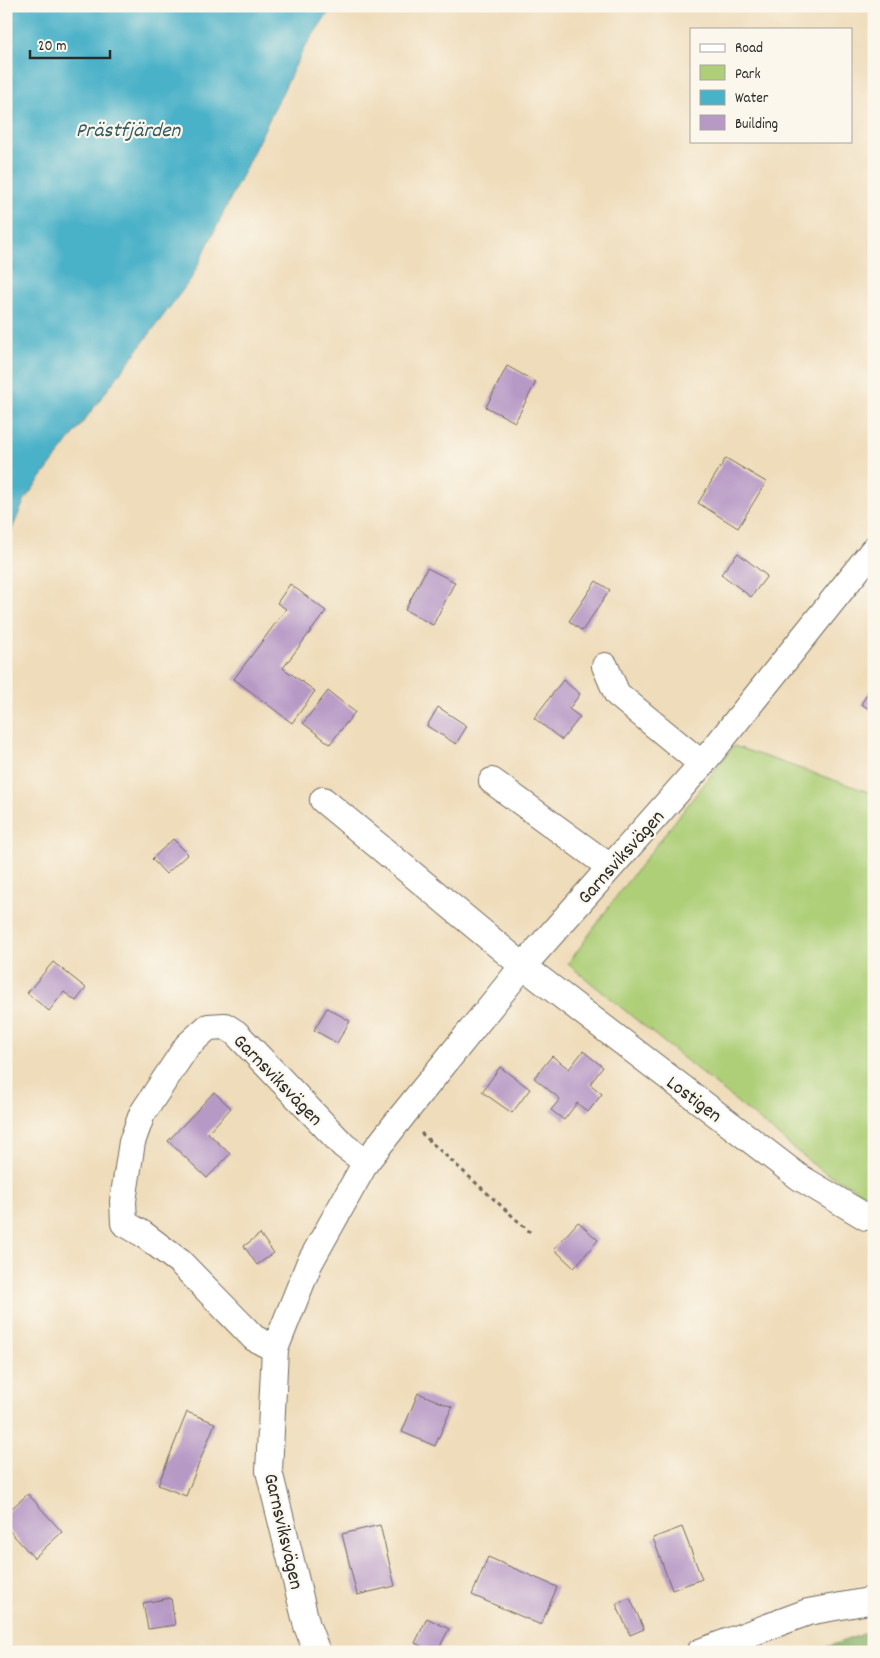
<svg xmlns="http://www.w3.org/2000/svg" width="880" height="1658" font-family="Dekko,sans-serif">
	<style>
		.green { fill: #aecf78; stroke: #6c7d52 }
		.forest { fill: #8ab268; stroke: #5a6e4a }
		.water { fill: #49b1c8; stroke: #3a6e7a }
		.building { fill: #b799c6 }
		.lines { fill: none; stroke-linecap: round; stroke-linejoin: round }
		.minor-casing { stroke: #70695d; stroke-width: 28 }
		.path { stroke: #70695d; stroke-width: 3; stroke-dasharray: 4 4; stroke-linecap: butt }
		.minor { stroke: #fff; stroke-width: 26 }
		.labels { text-anchor: middle; stroke-width: 4.5; stroke-linejoin: round; paint-order: stroke }
		.street-label { font-size: 20px; fill: #2b2b2b; stroke: #fbf7ec }
		.water-label { font-size: 21px; font-style: italic; fill: #365a62; stroke: #fbf7ec }
	</style>
	<rect width="100%" height="100%" fill="#fbf7ec"/>
	<filter id="ink" filterUnits="userSpaceOnUse"><feTurbulence type="fractalNoise" baseFrequency=".02" numOctaves="2"/><feDisplacementMap in="SourceGraphic" scale="10" xChannelSelector="R" yChannelSelector="G"/><feConvolveMatrix kernelMatrix="1 2 1 2 8 2 1 2 1" color-interpolation-filters="sRGB"/></filter>
	<filter id="wash" filterUnits="userSpaceOnUse"><feTurbulence type="fractalNoise" baseFrequency=".0096" numOctaves="4" result="noise"/><feDisplacementMap in="SourceGraphic" scale="20" xChannelSelector="R" yChannelSelector="G"/><feGaussianBlur stdDeviation="1.12" result="paint"/><feColorMatrix in="noise" values="0 0 0 0 0 0 0 0 0 0 0 0 0 0 0 0 0 1.4 0 .05"/><feComposite in="paint" operator="in"/></filter>
	<g filter="url(#wash)">
		<rect width="100%" height="100%" fill="#efdcba"/>
		<path class="green" d="M734,746L869,792L874,791V1196L872,1198L819,1169L568,964L621,890Z"/>
		<path class="forest" d="M871,1631H874V1652H813Z"/>
		<path class="water" d="M6,6H333L304,48L191,279L25,499L6,543Z"/>
		<g id="blocks">
			<path class="building" d="M507,366L536,382L515,422L486,407Z
				M726,458L766,482L738,528L698,503Z
				M738,553L767,576L751,597L721,574Z
				M427,568L455,582L433,625L405,610Z
				M596,581L610,590L582,631L569,621Z
				M290,584L326,611L283,668L315,691L292,723L234,679L286,609L277,603Z
				M563,680L580,694L569,709L580,717L562,740L534,718Z
				M874,684V712L861,704Z
				M328,691L355,712L330,744L303,723Z
				M438,707L467,726L456,744L427,726Z
				M173,839L188,854L166,874L152,859Z
				M53,962L86,988L76,1001L64,992L49,1011L27,993Z
				M327,1008L350,1021L337,1043L314,1030Z
				M583,1051L603,1067L590,1084L602,1094L588,1112L577,1103L564,1120L551,1110L560,1099L534,1078L552,1056L569,1069Z
				M500,1067L530,1089L512,1113L482,1092Z
				M214,1092L231,1108L208,1133L230,1154L207,1178L168,1141Z
				M578,1222L598,1240L574,1268L554,1249Z
				M260,1234L274,1253L257,1265L244,1246Z
				M418,1393L452,1407L435,1446L402,1432Z
				M187,1412L215,1423L186,1496L158,1485Z
				M28,1494L62,1532L34,1558L6,1527V1513Z
				M380,1525L395,1586L357,1595L342,1534Z
				M682,1527L702,1579L672,1590L653,1538Z
				M488,1557L557,1587L541,1625L472,1595Z
				M171,1598L175,1625L148,1629L143,1603Z
				M630,1598L644,1629L630,1635L616,1604Z
				M427,1618L449,1629L437,1652H432L415,1643Z"/>
		</g>
	</g>
	<g filter="url(#ink)">
		<use href="#blocks" fill-opacity="0" stroke="#70695d" stroke-width="1"/>
		<g class="lines">
			<defs>
				<path id="minor" d="M605,666L617,694L702,764
					M492,781L610,867
					M323,800L523,966L799,1177L866,1217L874,1213
					M275,1349L254,1338L180,1262L143,1234L124,1223L123,1201L132,1142L142,1114L187,1046L208,1027L225,1026L236,1033L344,1146L366,1162
					M317,1652L307,1626L269,1471L275,1349L309,1264L366,1162L402,1116L523,966L702,764L874,549
					M700,1652L808,1612L874,1600"/>
			</defs>
			<use href="#minor" class="minor-casing"/>
			<path class="path" d="M421,1133L530,1232"/>
			<use href="#minor" class="minor"/>
		</g>
	</g>
	<g class="labels">
		<g class="street-label">
			<text transform="translate(620 856) rotate(-48)" y="7">Garnsviksvägen</text>
			<text transform="translate(279 1079) rotate(46)" y="7">Garnsviksvägen</text>
			<text transform="translate(695 1098) rotate(37)" y="7">Lostigen</text>
			<text transform="translate(285 1531) rotate(77)" y="7">Garnsviksvägen</text>
		</g>
		<g class="water-label">
			<text x="128" y="136">Prästfjärden</text>
		</g>
	</g>
	<rect width="880" height="1658" fill="none" stroke="#fbf7ec" stroke-width="25"/>
	<rect x="690" y="28" width="162" height="115" fill="#fbf7ec" stroke="#a8a59f"/>
	<rect x="700" y="44" width="25" height="8" fill="#ffffff" stroke="#a8a59f"/>
	<text x="735" y="52" font-size="15" fill="#2b2b2b">Road</text>
	<rect x="700" y="65" width="25" height="15" fill="#aecf78" stroke="#a8a59f"/>
	<text x="735" y="78" font-size="15" fill="#2b2b2b">Park</text>
	<rect x="700" y="90" width="25" height="15" fill="#49b1c8" stroke="#a8a59f"/>
	<text x="735" y="102" font-size="15" fill="#2b2b2b">Water</text>
	<rect x="700" y="115" width="25" height="15" fill="#b799c6" stroke="#a8a59f"/>
	<text x="735" y="128" font-size="15" fill="#2b2b2b">Building</text>
	<path d="M30 50v8h80v-8" fill="none" stroke="#2b2b2b" stroke-width="2.5"/>
	<text x="38" y="50" font-size="15" fill="#2b2b2b" stroke="#fbf7ec" stroke-width="4" paint-order="stroke">20 m</text>
</svg>
